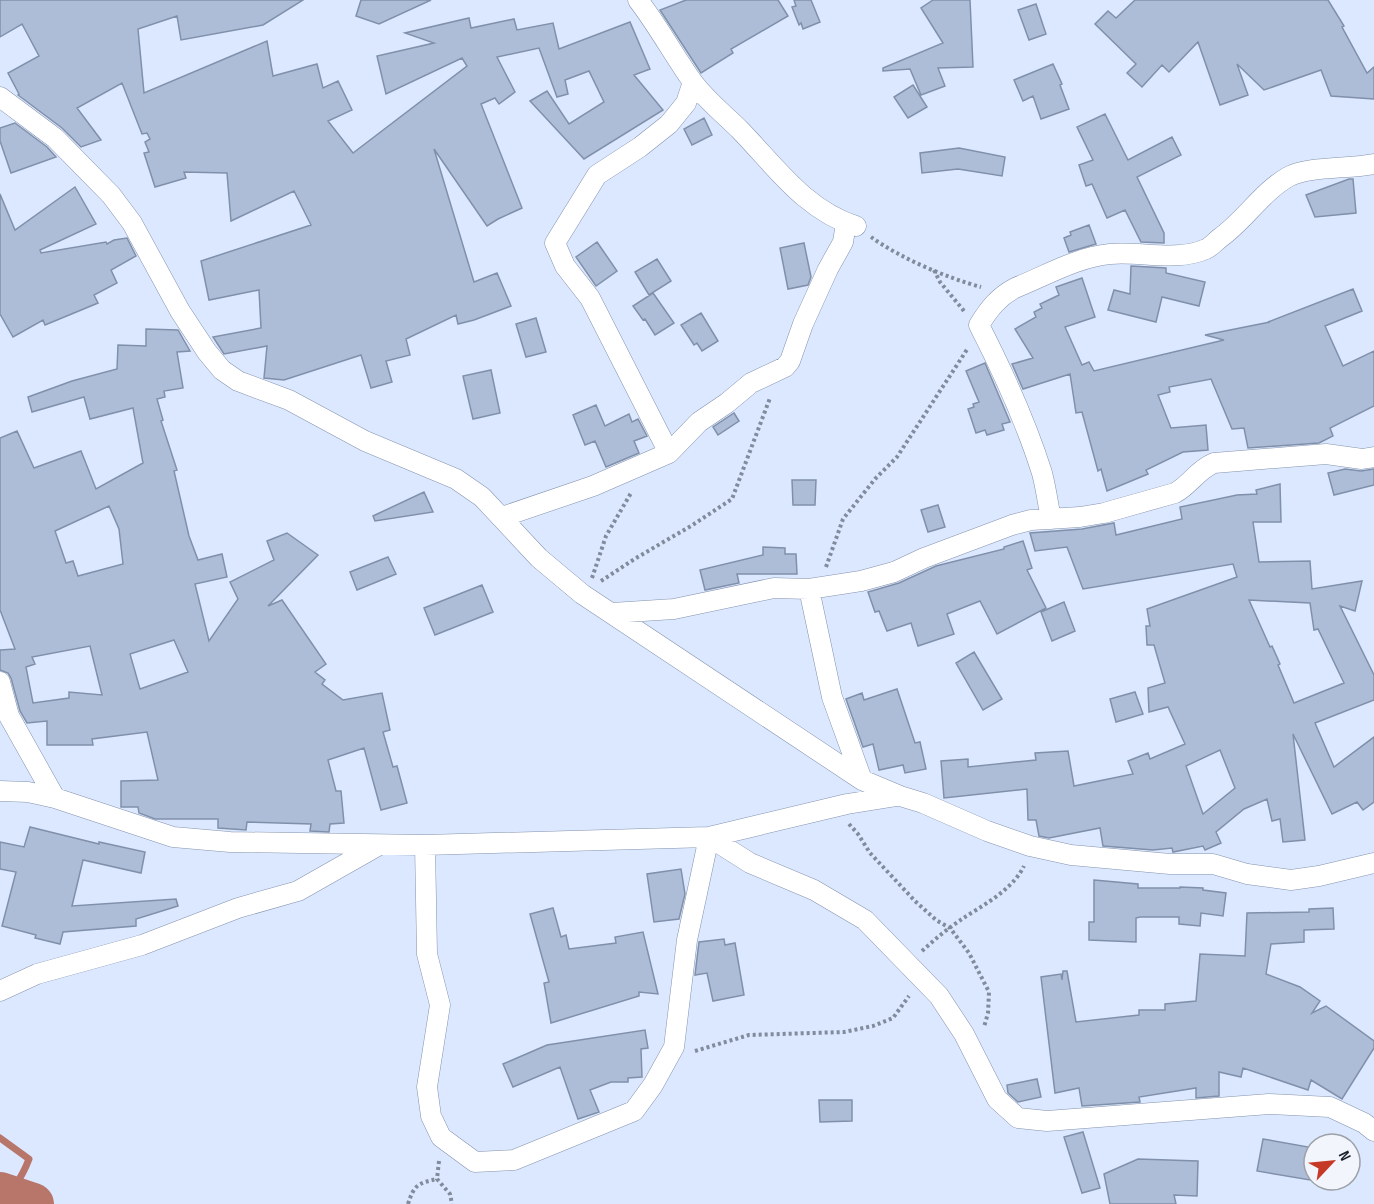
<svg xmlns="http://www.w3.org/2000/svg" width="1374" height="1204" font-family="'Sofia Sans Condensed',sans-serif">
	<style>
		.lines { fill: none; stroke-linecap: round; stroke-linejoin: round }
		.stream { stroke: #b8766b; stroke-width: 7 }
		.river { stroke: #b8766b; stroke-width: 42 }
		.building { fill: #adbdd8; stroke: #8190aa; stroke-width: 1.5; fill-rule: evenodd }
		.street-casing { stroke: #8493ad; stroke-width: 21 }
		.path { stroke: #818b9c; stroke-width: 4; stroke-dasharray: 3 3; stroke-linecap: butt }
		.street { stroke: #fff; stroke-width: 20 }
	</style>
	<rect width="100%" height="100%" fill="#dbe8ff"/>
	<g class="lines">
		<path class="stream" d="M0,1138L29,1159C24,1172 17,1186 6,1194"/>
		<path class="river" d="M0,1193L33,1204"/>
	</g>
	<path class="building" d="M0,0H303L263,25L181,40L177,16L138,29L144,93L267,41L273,76L317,64L323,88L338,81L352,110L328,121L353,153L467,66L462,58L386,94L377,56L434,43L405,33L469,18L471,28L514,19L517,30L553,23L559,49L630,22L650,69L634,75L663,110L584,159L530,101L547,91L569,124L604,102L589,71L565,80L568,94L557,97L539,48L497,57L515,92L499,104L495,98L481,104L522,208L498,219L487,226L434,149L474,282L497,273L511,306L474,320L458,324L456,315L406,339L410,355L386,361L392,382L371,388L361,355L284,380L264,378L267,346L224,354L213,337L261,328L259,290L209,300L201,261L311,225L294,191L231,221L227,173L184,172L186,178L155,187L144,153L149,152L145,142L150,139L147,133L142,134L122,83L77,108L101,140L81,147L62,128L18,95L19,94L8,73L39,56L22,24L0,37Z
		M361,0H431L379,24L356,16Z
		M686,0H778L788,16L731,49L733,53L701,73L660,10Z
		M794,0H811L820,22L803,29L801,23L799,25L792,7L796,6Z
		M933,0H970L973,67L938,68L945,86L921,95L910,69L883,71V68L943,43L921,8Z
		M1135,0H1328L1344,26L1342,27L1367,73L1374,67V99L1331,96L1321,70L1264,90L1237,64L1248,95L1220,105L1198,42L1169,72L1162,65L1142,87L1127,73L1136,64L1095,24L1108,11L1116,18Z
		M1036,4L1046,34L1029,40L1018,10Z
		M1053,64L1062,84L1060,85L1069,109L1041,119L1033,96L1023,101L1014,80Z
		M913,85L927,107L908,118L894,97Z
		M1105,114L1128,160L1172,137L1181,155L1137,177L1164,233V243L1141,242L1125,210L1107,218L1092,184L1086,186L1079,165L1093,160L1077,127Z
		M704,118L712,135L692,145L684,129Z
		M15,123L47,147L56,157L11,173L0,141V128Z
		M959,148L1005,157L1002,176L958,169L922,173L920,153Z
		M1349,179H1353L1356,213L1315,217L1306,195Z
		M75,187L96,224L40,250L41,253L106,242L107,244L114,240L127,238L136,256L111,270L117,283L94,295L98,303L45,325L43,320L13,337L0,314V194L15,230Z
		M1089,225L1096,244L1069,252L1064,238L1071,235L1070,232Z
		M597,242L617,271L596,286L576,257Z
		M804,243L811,277L808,285L788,289L780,248Z
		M657,259L671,281L649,295L635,272Z
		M1131,266L1166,268V273L1205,282L1199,306L1162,297L1156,322L1108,310L1114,290L1130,294Z
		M1082,278L1095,317L1065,327L1082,365L1089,362L1094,371L1224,340L1205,335L1270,322H1268L1353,289L1362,311L1325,326L1343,366L1374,351V406L1330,428L1333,436L1319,443L1248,448L1244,428L1232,429L1211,379L1169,387L1170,392L1158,395L1171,428L1206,425L1208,450L1183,452L1146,470L1148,474L1107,491L1101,469L1098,471L1082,412L1076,413L1070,374L1023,389L1012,364L1033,358L1015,329L1036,317L1034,312L1042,308L1040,304L1059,295L1056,287Z
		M653,293L674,323L655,335L645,319L643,320L633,306Z
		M701,313L718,341L702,351L697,343L694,345L681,325Z
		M536,318L546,352L526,357L516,324Z
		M146,329L178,330L190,351L177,352L183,388L164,391L165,397L157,399L163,420L161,421L177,470L174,471L189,536L198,560L222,554L227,577L195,584L209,641L238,599L230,582L274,560L267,541L287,533L318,555L268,606L282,600L326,664L315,672L325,680L322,684L343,700L382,693L390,730L383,732L393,767L397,766L407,803L381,810L364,748L328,760L336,791H341L344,823L330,824L329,832L310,831L311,824L247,822L246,830L218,828V819H155L139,813L138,807H121V781L158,780L147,732L92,739L93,745H47V721L27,723L20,711L11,678L8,673L0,670V650L15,649L0,610V438L17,431L34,468L81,451L96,489L143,463L133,408L90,419L84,397L32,412L28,397L72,381L117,369L118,345L146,346ZM109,506L119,529L123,564L78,576L73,561L66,563L55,531ZM174,640L188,672L140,689L130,654ZM90,646L102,695L69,692V698L33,703L26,667L35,664L32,657Z
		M985,363L1010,422L1002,424L1004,430L987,435L985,430L976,433L968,409L974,407L973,404L979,402L966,371Z
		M491,370L500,413L473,419L463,376Z
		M596,405L605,426L629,414L632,422L638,419L647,436L634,441L639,453L606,467L595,441L585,445L573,415Z
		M734,413L739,421L718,435L713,427Z
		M1345,469L1361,471L1374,469V485L1334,495L1328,473Z
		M792,480H816L815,505H793Z
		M1280,484L1281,522H1253L1259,562L1310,561L1312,589L1362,581L1355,611L1340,606L1374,675V700L1315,723L1334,767L1374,737V802L1363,810L1357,802L1332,814L1293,734L1305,840L1283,842L1280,819L1272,821L1267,799L1244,809L1216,832L1221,843L1205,850L1203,846L1173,852L1172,848L1153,850L1103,846L1100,828L1049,838L1039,836L1036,820H1028L1027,789L944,798L941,761L968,759V767L1036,760L1035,753L1068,751L1074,786L1133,774L1128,761L1148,753L1150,759L1185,744L1168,707L1149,712L1148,688L1165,683L1154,645H1147L1146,626H1150L1147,609L1237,577L1233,564L1083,589L1067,547L1035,551L1030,533L1082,529L1114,523L1116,535L1182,519L1180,507L1237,495L1257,494L1256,490ZM1249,600L1310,603L1314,630L1318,629L1344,683L1294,703L1278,665L1280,664L1272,646L1270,647ZM1220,750L1235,788L1203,814L1186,766Z
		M424,492L433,512L375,521L373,516Z
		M938,505L945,527L928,532L921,510Z
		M1023,541L1032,568L1027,570L1046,608L997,634L980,601L947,614L954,634L918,646L911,623L887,631L879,611L875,612L868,592L899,583L936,566L1004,549V547Z
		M763,547L785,548V554H796L797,574H737L739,583L705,590L700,570L763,555Z
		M388,557L396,574L357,590L350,572Z
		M482,585L493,612L435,635L424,608Z
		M1064,602L1075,631L1052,641L1041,612Z
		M974,652L1002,699L983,710L956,663Z
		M897,689L915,743L920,742L926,769L905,773L903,765L879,770L873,744L863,747L846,699L862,693L864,700Z
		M1135,692L1143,714L1116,722L1110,699Z
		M30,827L99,844V842L145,852L141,873L83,860L72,906L176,899L178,906L136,919V926L63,932L60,944L35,938L36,935L2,926L16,872L0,869V842L24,847Z
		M681,869L685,894L679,919L654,922L647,874Z
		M1094,880L1138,884V888H1180V887L1203,888V890L1226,893L1223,916L1201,913L1200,926L1179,924V917H1140L1136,918V942L1089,940V922H1094Z
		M553,908L561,937L566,935L569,949L616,943L615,937L643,932L658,994L639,992V996L551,1023L544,983L549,982L530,914Z
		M1333,908L1334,929L1304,930V942L1271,944L1266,974L1300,987L1320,1001L1312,1013L1326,1006L1374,1041V1048L1342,1099L1311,1080L1308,1090L1243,1068L1241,1077L1219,1072V1096L1196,1098V1088L1139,1097L1140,1102L1082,1106L1079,1088L1055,1093L1041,977L1061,974L1062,980L1063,971H1067L1076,1022L1139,1015V1010H1165V1004L1196,1001L1200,954L1245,956L1247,913L1309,912V909Z
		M724,939L725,945L735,943L744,995L713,1001L707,973L695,975L699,942Z
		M645,1030L648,1048L641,1049L642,1077L628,1078V1082H611L590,1090L599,1112L578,1119L560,1067L513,1087L503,1064L547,1045Z
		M1037,1079L1041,1097L1018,1102L1008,1093L1007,1085Z
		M819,1100H852V1121L820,1122Z
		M1083,1132L1100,1188L1082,1193L1064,1137Z
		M1263,1139L1314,1148L1310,1180L1257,1171Z
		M1138,1159L1198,1161L1197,1196L1174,1195L1176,1204H1110L1104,1174Z"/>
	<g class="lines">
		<defs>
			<path id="street" d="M638,0C658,26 673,54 692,81C706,100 724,114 740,130C775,166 806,211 856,226
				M0,97L55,138L111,195L132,223L180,311L207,352L222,370L238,381L289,400L365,441L456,479L482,497L539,558L582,594L862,780L900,796L923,803L987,831L1030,846L1071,855L1170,864H1213L1247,874L1291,880L1319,876L1374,863
				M669,453L590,298L565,266L555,243L597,175L640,147L669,124L686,103L693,82
				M502,517L593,486L669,453L699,422L727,403L751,383L785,367L790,361L803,324L828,269L843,242L846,223
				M1051,519C1048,504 1046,488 1042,473C1026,422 1003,372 979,325C989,309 998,297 1015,288C1045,276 1077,257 1110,254C1140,251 1177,262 1206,249C1211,247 1216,241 1220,238C1245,220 1262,192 1288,177C1307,166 1350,169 1374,164
				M809,589L832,697L862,780
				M612,613L674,609L774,588L809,589L861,581L894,572L924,558L1012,525L1031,520L1080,517L1104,513L1175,493C1190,485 1197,470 1214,463L1326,454L1362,459L1374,457
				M0,682L9,716L55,798
				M0,791L28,792L55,798L173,837L230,842L425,845L709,837L847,804L897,796
				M425,845L427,954L440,1005L427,1087L431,1116L441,1137L475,1162L514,1160L634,1111L653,1085L674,1047L687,940L709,837L750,863L814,890L865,920L939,996L964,1034L997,1099L1018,1118L1047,1121L1269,1104L1330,1107L1364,1123L1374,1131
				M0,991L37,974L142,945L238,908L298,891L379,845"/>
		</defs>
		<use href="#street" class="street-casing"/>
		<path class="path" d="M871,237C900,258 947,278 981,287
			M934,270L940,282L964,311
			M826,567L843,519L875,479L897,457L968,348
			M592,578L606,536L631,493
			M601,581L636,558L691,526L732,499L770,398
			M849,824L858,834L870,853L915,901L936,920L950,928L969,953L989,992L988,1013L984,1027
			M922,951C934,940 946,930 959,921C981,906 1012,891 1024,866
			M695,1051L749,1035L844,1032L873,1026L893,1018L909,996
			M439,1161L437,1179L450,1194L452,1204
			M408,1204C414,1185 418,1183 437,1179"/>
		<use href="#street" class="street"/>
	</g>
	<g transform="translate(1332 1162) rotate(64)"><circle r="28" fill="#f2f5fb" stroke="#9ca0a7" stroke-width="1.5"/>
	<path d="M0-4.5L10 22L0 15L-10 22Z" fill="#c63927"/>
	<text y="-9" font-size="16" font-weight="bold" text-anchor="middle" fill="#1a202a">N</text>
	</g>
</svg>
